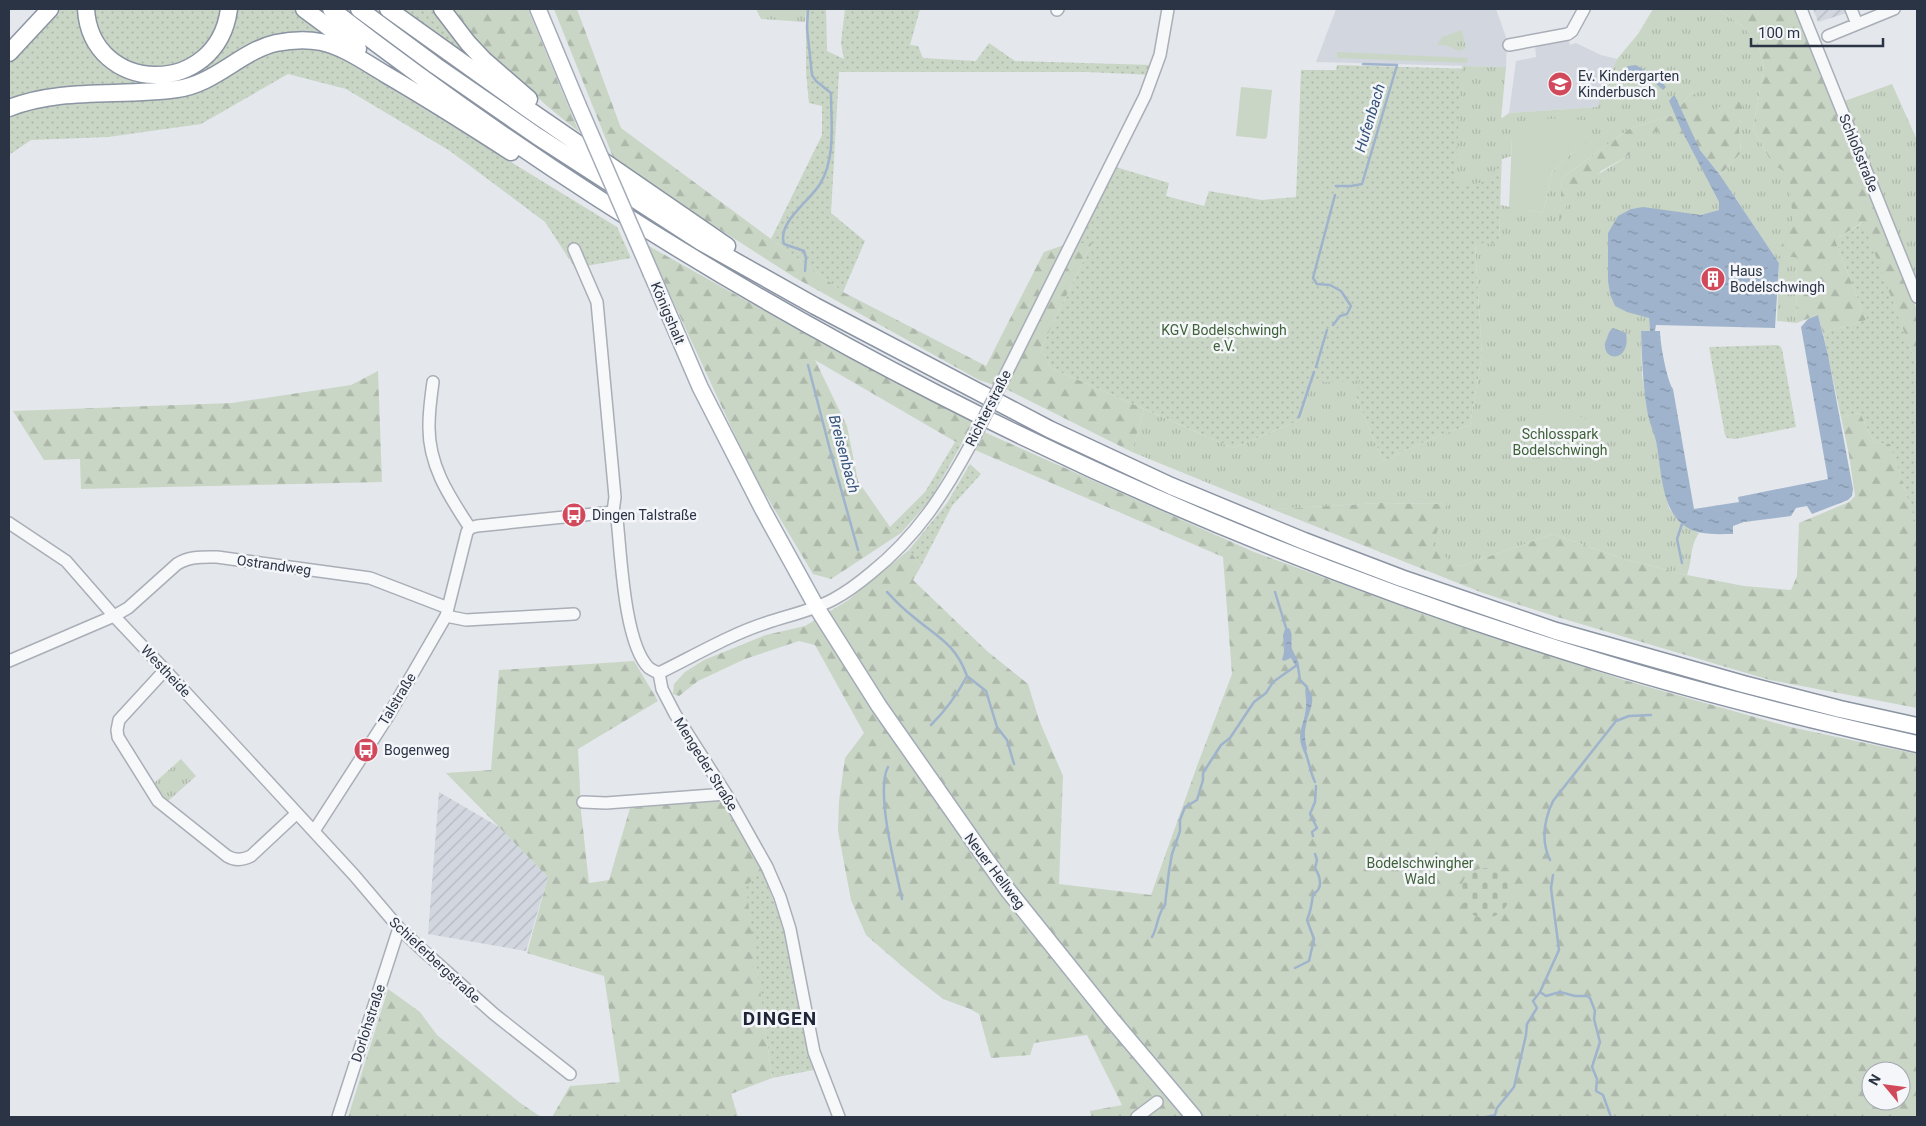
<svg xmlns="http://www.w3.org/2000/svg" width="1926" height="1126" font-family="Roboto,sans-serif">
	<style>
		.built { fill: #d2d6de }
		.industrial { fill: url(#industrial-furrows) }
		.grass { fill: url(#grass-dots) }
		.forest { fill: url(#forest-firs); fill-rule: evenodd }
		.cemetery { fill: url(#cemetery-stones) }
		.park { fill: url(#park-tufts) }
		.pitch { fill: #c9d6c5 }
		.water { fill: url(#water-ripples) }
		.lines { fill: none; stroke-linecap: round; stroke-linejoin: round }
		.stream { stroke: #9fb4cc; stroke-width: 2.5 }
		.minor-casing { stroke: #a9aeb7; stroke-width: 14 }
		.major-casing { stroke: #a3abb8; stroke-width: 18 }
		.highway-casing { stroke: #8b94a3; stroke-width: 19 }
		.minor { stroke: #f7f8fa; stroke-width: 11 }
		.major { stroke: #fff; stroke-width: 15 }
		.highway { stroke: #fff; stroke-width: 16 }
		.minor-bridge-casing { stroke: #a9aeb7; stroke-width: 14; stroke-linecap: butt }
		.major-bridge-casing { stroke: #a3abb8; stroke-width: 18; stroke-linecap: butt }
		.minor-bridge { stroke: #f7f8fa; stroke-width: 11 }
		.major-bridge { stroke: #fff; stroke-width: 15 }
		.labels { text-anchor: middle; stroke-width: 5; stroke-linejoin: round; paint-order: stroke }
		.poi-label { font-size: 14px; fill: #2b3445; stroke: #f4f6f9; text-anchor: start }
		.street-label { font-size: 14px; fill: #2b3445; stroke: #f4f6f9 }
		.park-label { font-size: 14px; fill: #3f6138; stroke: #f4f6f9 }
		.water-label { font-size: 15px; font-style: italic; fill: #34527a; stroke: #f4f6f9 }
		.district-label { font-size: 19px; font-weight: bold; letter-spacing: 1px; fill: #1d2536; stroke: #f4f6f9 }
	</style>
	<defs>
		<pattern id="industrial-furrows" width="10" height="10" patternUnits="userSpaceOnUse" patternTransform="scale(1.25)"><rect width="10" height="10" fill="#d2d6de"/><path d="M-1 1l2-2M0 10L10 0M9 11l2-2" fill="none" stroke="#b4b8c0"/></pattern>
		<pattern id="grass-dots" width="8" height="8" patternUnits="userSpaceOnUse" patternTransform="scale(1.25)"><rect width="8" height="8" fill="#c9d6c5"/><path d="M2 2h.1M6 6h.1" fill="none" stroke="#adb8ab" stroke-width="1.8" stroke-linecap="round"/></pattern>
		<pattern id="forest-firs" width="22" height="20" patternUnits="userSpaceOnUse" patternTransform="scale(1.25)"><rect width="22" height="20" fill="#c9d6c5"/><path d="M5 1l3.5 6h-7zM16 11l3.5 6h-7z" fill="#adb8ab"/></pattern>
		<pattern id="cemetery-stones" width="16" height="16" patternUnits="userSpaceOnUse" patternTransform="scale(1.25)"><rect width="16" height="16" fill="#c9d6c5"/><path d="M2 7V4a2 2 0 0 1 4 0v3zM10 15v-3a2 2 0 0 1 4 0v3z" fill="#adb8ab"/></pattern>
		<pattern id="park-tufts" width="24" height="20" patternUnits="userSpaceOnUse" patternTransform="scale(1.25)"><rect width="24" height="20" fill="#c9d6c5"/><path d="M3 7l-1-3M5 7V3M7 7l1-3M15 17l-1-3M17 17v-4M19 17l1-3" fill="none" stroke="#adb8ab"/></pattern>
		<pattern id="water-ripples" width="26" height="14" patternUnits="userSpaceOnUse" patternTransform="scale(1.25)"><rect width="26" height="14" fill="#9fb4cc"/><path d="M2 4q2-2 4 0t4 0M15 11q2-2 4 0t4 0" fill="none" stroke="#8293a7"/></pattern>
	</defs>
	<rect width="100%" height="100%" fill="#e4e7ec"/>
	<path class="built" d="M1336,9H1496L1507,40L1506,67L1316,62Z
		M1568,39L1570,45L1576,43L1601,55L1617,59L1598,107L1509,113L1516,61L1536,57L1535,43Z"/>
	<path class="industrial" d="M1813,9H1845L1847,13L1818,22Z
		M439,792L499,827L548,877L526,951L428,934Z"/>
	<path class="grass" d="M60,9H292L338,42L331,54L349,63L617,227L631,258L575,268L545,222L450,151L346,89L288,74L201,124L108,137L31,140L9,155V64Z
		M403,9H437L509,88Z
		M806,9H826L827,51L844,59L841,43L845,9H920L910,45L918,46L923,58L976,61L989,43L1015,61L1152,65L1153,75L1087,72H839L831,213L865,241L843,292L771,239L822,135V106L809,103L806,72Z
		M1337,65L1475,69L1498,117L1503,118L1499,244H1475L1482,355L1470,425L1440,435L1383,461L1356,397L1347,382H1312L1300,420L1233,448L1051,368L1041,348L1092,243H1070L1109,165L1169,183L1166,196L1204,206L1209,191L1262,200L1296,197L1301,70H1336Z
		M1864,222L1917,366V527L1890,445L1874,442L1860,413L1841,417L1823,333L1866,320L1835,240Z
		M1777,345L1780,346L1782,349L1796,427L1735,439L1727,438L1725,435L1709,347Z
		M955,442L961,445L930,500L901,533L890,527L925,492Z
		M970,464L981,474L952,506L921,566L909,550L947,503Z
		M762,871L781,920L790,919L824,1068L772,1078L745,885Z"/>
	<path class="forest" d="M452,9H528L579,132L547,106L480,44Z
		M554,9H577L621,128L843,292L986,366L1044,252L1070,243H1092L1041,348L1051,368L1144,409L1132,452L1006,389L979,380L794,277L615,162Z
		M1718,9H1795L1808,27L1877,198L1917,310V366L1863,222L1835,240L1866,320L1823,333L1818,315L1796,323L1797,258L1775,255L1772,164L1753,128L1764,68L1758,42L1741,25Z
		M1693,91L1746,92L1739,123L1741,153L1720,175L1700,150L1633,153L1601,171L1558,225L1562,178L1629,129L1673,115Z
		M647,245L836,351L973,421L961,445L815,360L847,426L858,481L890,527L901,533L831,579L813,574L751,470Z
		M378,371L382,482L81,489L80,459L44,460L13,411L232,403L351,385Z
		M1860,413L1874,442L1890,444L1917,527V708L1770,680L1554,616L1483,593L1272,509L1381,503L1447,504L1458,567L1553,534L1627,560L1687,575L1744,586L1791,590L1797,576L1799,523L1849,502L1855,496L1849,455L1841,417Z
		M984,432L1254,552L1429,616L1624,680L1790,727L1917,754V1117H1091L1090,1111L1122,1105L1087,1035L1034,1043L1030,1055L991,1058L979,1014L970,1009L943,999L910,973L866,935L851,900L838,831L839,801L845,758L864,733L815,645L799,641L745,659L698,681L679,696L673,694L674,684L685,672L704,660L766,635L805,626L847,601L909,550L921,566L913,580L987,651L1028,684L1039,720L1063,776L1059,884L1151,895L1197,766L1232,674L1223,557L975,450ZM1871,1071H1901V1101H1871Z
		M634,661L658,701L578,749L581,811L589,883L609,880L630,808L724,800L762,871L746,886L772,1078L731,1094L738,1117H552L570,1086L620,1082L604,976L527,953L548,877L446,773L491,770L499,670Z
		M388,989L420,1012L437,1035L519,1102L541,1117H348Z"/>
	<path class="cemetery" d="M1460 893a25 25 0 1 1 50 0a25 25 0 1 1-50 0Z"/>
	<path class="park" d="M756,9H806L805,22L761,19Z
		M1653,9H1718L1741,25L1758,42L1764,68L1753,128L1772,164L1789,174L1793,226L1776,255L1797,258L1796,323L1777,321L1779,263L1720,175L1741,153L1739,123L1745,93L1705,115L1693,91L1673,115L1629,129L1562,178L1559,223L1574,189L1633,153L1635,131L1668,132L1687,139L1719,202V210C1713,212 1706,215 1700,215C1675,217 1656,205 1631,209L1608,258L1610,294L1649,318L1650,331L1641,332L1642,375L1649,417L1656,439L1661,473L1669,508L1682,524L1699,533C1689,548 1693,559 1687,575L1627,560L1553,534L1458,567L1432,546L1447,504L1381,503L1272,509L1132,452L1144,409L1233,448L1300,420L1312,382H1347L1360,380L1356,397L1383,461L1440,435L1470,425L1482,355L1475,243L1499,244L1500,205L1543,213L1552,172L1575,150L1512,137L1511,156L1500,160C1491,185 1478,184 1455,186L1462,66L1506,67L1501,119L1509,113L1597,107L1617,59L1638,34Z
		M1462,30L1466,48C1458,53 1457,50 1450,47C1447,45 1442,45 1437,45L1442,37Z
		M1892,84L1917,140V291L1839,103Z
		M181,759L196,776L166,803L152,785Z"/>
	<path class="pitch" d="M1337,52L1468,58L1467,63L1337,58Z
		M1241,87L1272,90L1267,137L1265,139L1236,136Z
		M1528,118L1586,120L1585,150H1575L1552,172L1543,213L1509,207L1512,137L1519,126Z
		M1537,414L1585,417L1584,441L1535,438Z"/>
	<path class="water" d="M1636,65C1647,72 1659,76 1666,87L1663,90L1646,75H1632L1627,73L1626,70L1628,66Z
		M1673,96H1675L1700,150L1720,175L1779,263L1775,328L1656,325L1655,331H1660C1660,343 1667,381 1673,389L1694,509L1739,502L1738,497L1828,479L1801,327L1808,319L1818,315L1828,355L1853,489L1852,496L1848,500L1812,514L1807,506L1796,508L1791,516L1744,522L1733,526V534C1715,534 1697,536 1682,524C1661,507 1661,466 1656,441C1654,433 1650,424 1648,415C1643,388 1642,360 1641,331H1650L1649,318L1627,312L1615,306L1610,294L1608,281V233L1618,216L1631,209L1643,207L1701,215L1719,210V202L1682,131L1669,101Z
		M1613,328L1626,333C1631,361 1605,362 1605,346C1604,344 1606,341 1607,338C1609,333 1609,331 1613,328Z
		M1289,628C1294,635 1290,641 1292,649C1295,656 1300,661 1299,669L1297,668L1291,658L1284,661L1282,660L1284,652L1283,635L1285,629Z
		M1306,686C1319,698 1308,712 1306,725C1304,734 1305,740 1307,749L1305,754C1294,734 1305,726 1306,706C1307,699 1304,693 1306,686Z"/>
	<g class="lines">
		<path class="stream" d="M1336,186H1351L1362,184L1397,65L1363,64
			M805,271L806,258L804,251L784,244C777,222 810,201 820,184C836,158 831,123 831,93L816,81L812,75L807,28L808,9
			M1333,325L1340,316L1347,314L1351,306L1341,291L1330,285L1317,284L1313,278L1335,195
			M808,365L829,446L858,550
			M1316,367L1327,330
			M1299,417L1314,372
			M1682,524L1677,539L1682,563
			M887,592C894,599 901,607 910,614C935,636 955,642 967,676C957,695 946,710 931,725
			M1275,592L1287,631
			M1298,667L1300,680L1307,687
			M967,676L986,691L997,727L1007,740L1014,764
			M1305,751C1309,761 1310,772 1315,782
			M888,767C875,791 896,870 902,899
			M1313,836L1312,832L1317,828L1310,814L1315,802L1316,786
			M1550,860C1541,841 1544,820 1553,801L1616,721L1629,716L1651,715
			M1152,937C1158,927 1157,914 1165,905L1169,871L1172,854L1180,831V820L1185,807L1197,800L1203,780V773L1221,745L1230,738L1254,702L1266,693L1273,682L1297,665
			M1295,968L1309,961L1314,939L1307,920C1311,911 1312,903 1313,894C1324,889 1320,876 1315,868L1317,860L1315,854
			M1540,992L1546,996L1560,992L1575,996H1587L1590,998L1595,1011L1594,1019L1600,1042L1592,1067L1597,1079L1596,1091L1603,1095L1611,1117
			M1486,1117L1495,1115L1497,1108L1514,1087L1526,1035L1527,1024L1537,1008L1533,1001L1540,992L1559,950L1551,888L1553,875"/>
		<defs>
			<path id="minor" d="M1801,9L1917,297
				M1851,9L1857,24
				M1057,10L1058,9
				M1828,36L1894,9
				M1509,45L1568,34L1572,31L1584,9
				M574,249L597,302L615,497L613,512L617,519C621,554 624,644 649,668C652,670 656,672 659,673
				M1004,378L1145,96L1160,55L1168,9
				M433,382C431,396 429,411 429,425C428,465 449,496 470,528
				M9,523L66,561L114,616L165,670L354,875L399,928L418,946L494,1014L570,1074
				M446,616L466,620L574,614
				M9,661L114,616L128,608L177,564C190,556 203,557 217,557L370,578L448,608
				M165,670L119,720L117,730L118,737L158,801L227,856C235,861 243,860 251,856L297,813
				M659,673L662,689L675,714L726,794L767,867L780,897L790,929L814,1052L839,1117
				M659,673C694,656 729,635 766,623C789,615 812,611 834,599C847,592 859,583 871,573C917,536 944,494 972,442
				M583,802L606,803L726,794
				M314,831L387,718L446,616L467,532L470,528L477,526L613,512
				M338,1117L399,928
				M1137,1117L1157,1102"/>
			<path id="major" d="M538,9L578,105
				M651,273L700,387L763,510L817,608L879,706L1007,889L1112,1020L1194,1117"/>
			<path id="highway" d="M86,9C91,95 217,99 229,9
				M304,9L358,49
				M331,9C709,302 1143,523 1600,662C1705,694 1811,720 1917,744
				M359,9L436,66L537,136L701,242L815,306L1049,429L1171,486L1304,541L1401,578L1556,631L1743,684L1840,709L1917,726
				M388,9L532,112L727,246
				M442,9L468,43L484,60L529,99
				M9,53L50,9
				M9,108C62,87 121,97 177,89C215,84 241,51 276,43C291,40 306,39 321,42C344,47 365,62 385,74C428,99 469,125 511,152"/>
		</defs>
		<use href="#minor" class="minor-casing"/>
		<use href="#major" class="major-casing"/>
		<use href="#highway" class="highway-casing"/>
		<use href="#minor" class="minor"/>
		<use href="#major" class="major"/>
		<use href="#highway" class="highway"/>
		<defs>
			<path id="minor-bridge" d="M972,442L1004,378"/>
			<path id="major-bridge" d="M578,105L651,273"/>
		</defs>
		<use href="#minor-bridge" class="minor-bridge-casing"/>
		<use href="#major-bridge" class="major-bridge-casing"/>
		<use href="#minor-bridge" class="minor-bridge"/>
		<use href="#major-bridge" class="major-bridge"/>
	</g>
	<defs>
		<symbol id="school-disc" viewBox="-11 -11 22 22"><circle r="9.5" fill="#d1495b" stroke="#f4f6f9"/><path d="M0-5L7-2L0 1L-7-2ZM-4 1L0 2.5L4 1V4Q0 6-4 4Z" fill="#fff"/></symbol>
		<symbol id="building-disc" viewBox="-11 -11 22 22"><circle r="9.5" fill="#d1495b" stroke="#f4f6f9"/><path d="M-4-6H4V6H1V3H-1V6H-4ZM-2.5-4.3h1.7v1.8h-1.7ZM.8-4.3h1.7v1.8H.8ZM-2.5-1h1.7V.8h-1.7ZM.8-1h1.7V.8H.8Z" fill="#fff"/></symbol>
		<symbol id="bus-disc" viewBox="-11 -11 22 22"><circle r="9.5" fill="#d1495b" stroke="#f4f6f9"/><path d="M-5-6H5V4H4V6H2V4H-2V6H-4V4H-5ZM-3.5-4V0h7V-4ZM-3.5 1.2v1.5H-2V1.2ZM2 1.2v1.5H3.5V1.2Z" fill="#fff"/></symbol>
	</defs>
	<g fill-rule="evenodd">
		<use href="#school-disc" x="1546" y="70" width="28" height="28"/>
		<use href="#building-disc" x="1699" y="265" width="28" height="28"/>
		<use href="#bus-disc" x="560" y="501" width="28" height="28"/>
		<use href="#bus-disc" x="352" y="736" width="28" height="28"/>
	</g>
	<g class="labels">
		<g class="poi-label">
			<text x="1578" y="81">Ev. Kindergarten<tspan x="1578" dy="16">Kinderbusch</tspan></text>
			<text x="1730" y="276">Haus<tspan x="1730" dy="16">Bodelschwingh</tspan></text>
			<text x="592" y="520">Dingen Talstraße</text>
			<text x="384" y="755">Bogenweg</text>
		</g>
		<g class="street-label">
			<text transform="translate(1859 153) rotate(68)" y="5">Schloßstraße</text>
			<text transform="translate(668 313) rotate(67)" y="5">Königshalt</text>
			<text transform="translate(988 408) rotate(-63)" y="5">Richterstraße</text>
			<text transform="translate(274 565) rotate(8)" y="5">Ostrandweg</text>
			<text transform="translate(166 671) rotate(47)" y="5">Westheide</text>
			<text transform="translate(397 699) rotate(-59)" y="5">Talstraße</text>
			<text transform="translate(706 764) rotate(58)" y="5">Mengeder Straße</text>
			<text transform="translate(995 871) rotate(53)" y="5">Neuer Hellweg</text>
			<text transform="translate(435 960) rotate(43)" y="5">Schieferbergstraße</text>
			<text transform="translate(368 1023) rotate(-72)" y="5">Dorlohstraße</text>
		</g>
		<g class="park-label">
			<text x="1224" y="335">KGV Bodelschwingh<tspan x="1224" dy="16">e.V.</tspan></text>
			<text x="1560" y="439">Schlosspark<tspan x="1560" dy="16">Bodelschwingh</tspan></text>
			<text x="1420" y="868">Bodelschwingher<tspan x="1420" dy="16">Wald</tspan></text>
		</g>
		<g class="water-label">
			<text transform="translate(1370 118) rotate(-73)" y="5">Hufenbach</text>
			<text transform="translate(844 454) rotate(75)" y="5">Breisenbach</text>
		</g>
		<g class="district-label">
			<text x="780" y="1025">DINGEN</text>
		</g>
	</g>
	<rect width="1926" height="1126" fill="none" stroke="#2b3445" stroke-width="20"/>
	<g transform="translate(1886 1086) rotate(299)"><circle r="24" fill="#f4f6f9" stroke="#a4a8b1"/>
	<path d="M0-4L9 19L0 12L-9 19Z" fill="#d1495b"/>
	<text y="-8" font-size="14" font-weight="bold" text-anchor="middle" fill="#2b3445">N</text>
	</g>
	<path d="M1751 38v8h132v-8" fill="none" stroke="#2b3445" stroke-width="2.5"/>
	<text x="1758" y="38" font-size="15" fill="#2b3445" stroke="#f4f6f9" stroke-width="4" paint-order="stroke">100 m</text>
</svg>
